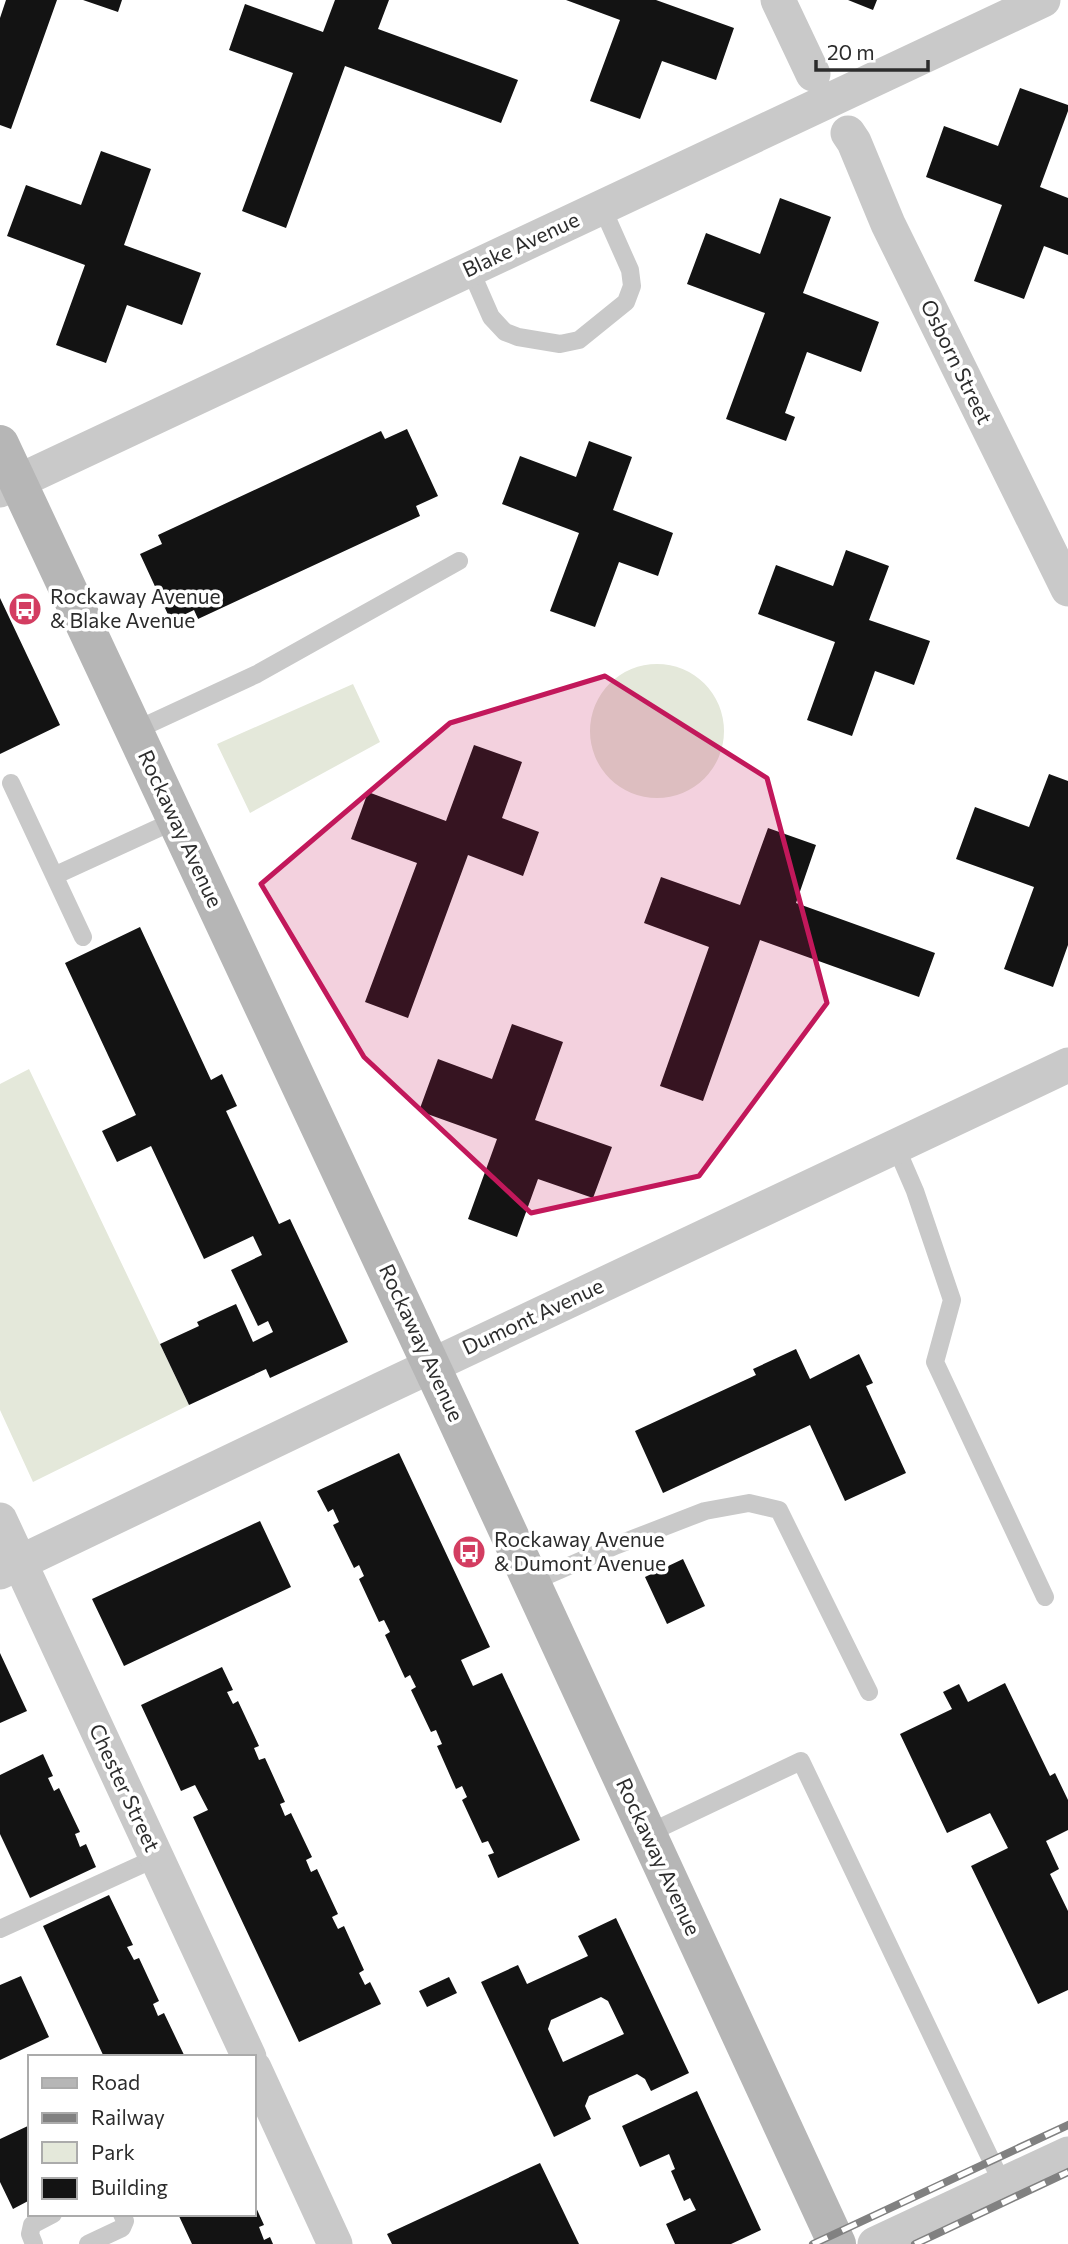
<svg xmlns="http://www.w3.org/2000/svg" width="1068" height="2244" font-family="Commissioner,sans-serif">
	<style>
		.green { fill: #e4e8da }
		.building { fill: #131313; fill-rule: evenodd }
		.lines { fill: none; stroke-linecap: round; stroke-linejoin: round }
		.lane { stroke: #c9c9c9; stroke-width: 18 }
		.street { stroke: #c9c9c9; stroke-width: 35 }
		.secondary { stroke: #b6b6b6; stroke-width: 38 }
		.rail-casing { stroke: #818181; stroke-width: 8 }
		.rail { stroke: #fff; stroke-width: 5; stroke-dasharray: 16; stroke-linecap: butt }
		.marked { fill: #c2185b; fill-opacity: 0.2; stroke: #c2185b; stroke-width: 5; stroke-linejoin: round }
		.labels { text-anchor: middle; stroke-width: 7; stroke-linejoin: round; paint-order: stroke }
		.street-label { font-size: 21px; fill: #2c2c2c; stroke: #fff }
		.poi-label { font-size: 21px; fill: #2c2c2c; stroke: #fff; text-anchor: start }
	</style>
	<rect width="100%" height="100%" fill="#fff"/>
	<path class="green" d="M590 731a67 67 0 1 1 134 0a67 67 0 1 1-134 0Z
		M353,684L380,742L250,813L217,744Z
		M29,1069L189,1405L33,1482L0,1410V1084Z"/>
	<path class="building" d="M6,0H57L11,129L0,125V18Z
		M83,0H122L118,12Z
		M335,0H389L378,29L518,80L501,123L345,66L286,228L242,211L293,73L229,50L245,4L323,32Z
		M566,0H656L734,28L716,80L662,61L640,119L590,101L620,20Z
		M848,0H877L873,10Z
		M1020,88L1068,105V111L1040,187L1068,198V255L1044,246L1024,299L974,281L1002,205L926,177L944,126L998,146Z
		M101,151L151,169L124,245L201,273L182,325L127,305L106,363L56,345L85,265L7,236L26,185L81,205Z
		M780,198L831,217L803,293L879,322L861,372L807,352L785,413L795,417L786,441L726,419L765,313L687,284L706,233L760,254Z
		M407,429L438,496L416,506L420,516L198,619L194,610L171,621L140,554L162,544L158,535L381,431L385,439Z
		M589,441L632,457L613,510L673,533L658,576L619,562L595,627L550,611L579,533L502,504L520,456L576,477Z
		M846,550L889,566L869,620L930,641L914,685L875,671L852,736L807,720L835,642L758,614L776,565L833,586Z
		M0,598L60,725L0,754Z
		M474,745L522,762L502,818L539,832L523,876L468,855L408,1018L365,1002L417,863L351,839L368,792L446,821Z
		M1049,774L1068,781V945L1053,987L1004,969L1034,887L956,859L975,807L1029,827Z
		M768,828L816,845L796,903L935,953L919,997L760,940L703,1101L660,1086L709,947L644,923L661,877L740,905Z
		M140,927L211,1080L222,1074L237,1106L226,1111L279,1224L290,1219L348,1342L270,1378L266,1369L189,1405L160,1344L199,1326L197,1322L236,1304L253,1342L273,1332L268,1321L258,1326L231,1270L262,1255L253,1236L204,1259L151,1146L117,1162L102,1131L136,1115L65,963Z
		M512,1024L563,1042L535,1120L612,1147L593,1198L538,1179L517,1237L468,1219L497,1139L419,1111L438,1059L492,1079Z
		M796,1349L810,1379L859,1354L873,1383L866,1386L906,1473L845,1501L810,1425L663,1493L635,1431L756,1375L753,1369Z
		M399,1453L490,1647L461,1660L473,1686L502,1673L580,1840L498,1878L488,1855L494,1853L488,1841L482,1843L462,1800L467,1797L462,1786L456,1789L437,1746L442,1744L436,1730L431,1732L411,1690L416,1687L410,1675L405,1678L385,1635L390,1632L384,1620L379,1622L359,1579L364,1576L359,1565L354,1568L333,1525L339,1522L333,1509L328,1512L317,1491Z
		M260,1521L291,1587L124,1666L92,1599Z
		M683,1559L705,1606L667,1624L645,1577Z
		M0,1653L27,1711L0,1723Z
		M222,1667L233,1690L227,1692L233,1704L238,1701L259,1746L254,1748L259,1760L265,1758L285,1802L280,1804L285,1816L291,1813L312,1857L306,1860L311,1872L317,1869L338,1914L332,1917L338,1929L344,1926L364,1970L359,1973L365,1985L370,1982L381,2004L299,2042L193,1817L208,1810L195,1785L181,1791L141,1705Z
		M1005,1683L1050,1776L1055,1773L1068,1800V1830L1046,1841L1059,1869L1050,1874L1068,1911V1990L1038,2004L971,1866L1008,1848L990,1813L947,1833L900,1734L952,1709L943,1692L959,1684L968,1702Z
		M43,1754L53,1776L48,1778L54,1791L59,1788L80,1832L75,1834L80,1847L86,1844L96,1867L30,1898L0,1834V1775Z
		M109,1895L133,1945L127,1947L134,1960L139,1958L159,2001L153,2004L158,2016L164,2013L185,2057H104L43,1926Z
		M616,1918L689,2073L651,2091L645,2079L637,2074L589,2096L585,2106L591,2119L554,2137L481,1982L518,1965L527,1984L588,1956L578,1936ZM601,1997L608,2001L624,2034L563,2062L548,2029L551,2020Z
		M21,1976L49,2037L0,2060V1985Z
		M449,1977L457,1993L427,2007L419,1991Z
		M697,2091L761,2230L731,2244H675L666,2224L696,2210L690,2198L684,2201L671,2171L675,2169L669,2154L640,2167L622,2126Z
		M30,2125V2200L13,2209L0,2182V2139Z
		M540,2163L579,2244H392L387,2234Z
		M254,2203L264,2225L259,2227L264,2240L270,2237L273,2244H192L178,2214H254Z"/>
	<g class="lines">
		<path class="lane" d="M470,269L491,317L505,332L518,337L560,344L579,340L626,302L632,286L630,270L602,207
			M134,731L257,674L459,561
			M11,783L83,937
			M56,875L176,820
			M896,1147L915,1191L952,1300L935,1362L1045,1597
			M532,1582L617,1545L705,1511L749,1503L779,1510L869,1692
			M647,1834L801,1761L1003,2185
			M0,1929L156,1858
			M34,2244L30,2234L32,2225L53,2214
			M88,2244L122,2228L125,2221L122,2214"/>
		<path class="street" d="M778,0L813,74
			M848,133L854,142L888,224L1068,589
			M0,490L1043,0
			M0,1520L249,2057
			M0,1572L382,1389L1068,1065
			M254,2068L335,2244
			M875,2244L1068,2154"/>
		<path class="secondary" d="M0,444L450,1406L837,2244"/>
		<defs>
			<path id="rail" d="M813,2244L1068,2125
				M915,2244L1068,2172"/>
		</defs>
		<use href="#rail" class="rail-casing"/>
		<use href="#rail" class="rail"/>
	</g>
	<path class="marked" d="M605,676L767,778L827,1003L699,1176L531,1213L364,1057L261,884L450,723Z"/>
	<defs>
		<symbol id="bus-disc" viewBox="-11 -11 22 22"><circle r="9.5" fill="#d33d61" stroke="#fff"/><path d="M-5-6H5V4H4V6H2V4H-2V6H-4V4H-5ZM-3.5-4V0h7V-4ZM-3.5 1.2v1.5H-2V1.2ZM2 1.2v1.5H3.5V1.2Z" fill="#fff"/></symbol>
	</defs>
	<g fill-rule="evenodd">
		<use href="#bus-disc" x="6" y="590" width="38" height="38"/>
		<use href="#bus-disc" x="450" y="1533" width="38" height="38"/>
	</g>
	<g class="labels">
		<g class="street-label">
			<text transform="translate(521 245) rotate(-25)" y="7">Blake Avenue</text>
			<text transform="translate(956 362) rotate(64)" y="7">Osborn Street</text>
			<text transform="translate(180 829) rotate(65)" y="7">Rockaway Avenue</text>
			<text transform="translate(533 1317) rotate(-25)" y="7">Dumont Avenue</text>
			<text transform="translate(421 1343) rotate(65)" y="7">Rockaway Avenue</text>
			<text transform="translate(124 1788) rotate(65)" y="7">Chester Street</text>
			<text transform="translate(658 1857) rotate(65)" y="7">Rockaway Avenue</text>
		</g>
		<g class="poi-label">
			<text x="50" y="604">Rockaway Avenue<tspan x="50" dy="24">&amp; Blake Avenue</tspan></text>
			<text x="494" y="1547">Rockaway Avenue<tspan x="494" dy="24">&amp; Dumont Avenue</tspan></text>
		</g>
	</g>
	<rect x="28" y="2055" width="228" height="161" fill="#ffffff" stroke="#ababab" stroke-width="2"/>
	<rect x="42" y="2078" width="35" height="10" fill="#b6b6b6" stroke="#ababab" stroke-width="2"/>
	<text x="91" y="2090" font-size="21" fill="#2c2c2c">Road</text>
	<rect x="42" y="2113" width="35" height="10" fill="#818181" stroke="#ababab" stroke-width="2"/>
	<text x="91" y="2125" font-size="21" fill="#2c2c2c">Railway</text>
	<rect x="42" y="2142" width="35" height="21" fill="#e4e8da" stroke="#ababab" stroke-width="2"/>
	<text x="91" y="2160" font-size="21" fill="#2c2c2c">Park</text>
	<rect x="42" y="2178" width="35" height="21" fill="#131313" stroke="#ababab" stroke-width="2"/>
	<text x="91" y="2195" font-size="21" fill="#2c2c2c">Building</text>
	<path d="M816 60v10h112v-10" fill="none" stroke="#2c2c2c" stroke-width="3.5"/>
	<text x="827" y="60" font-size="21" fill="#2c2c2c" stroke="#ffffff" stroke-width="5" paint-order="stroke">20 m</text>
</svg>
